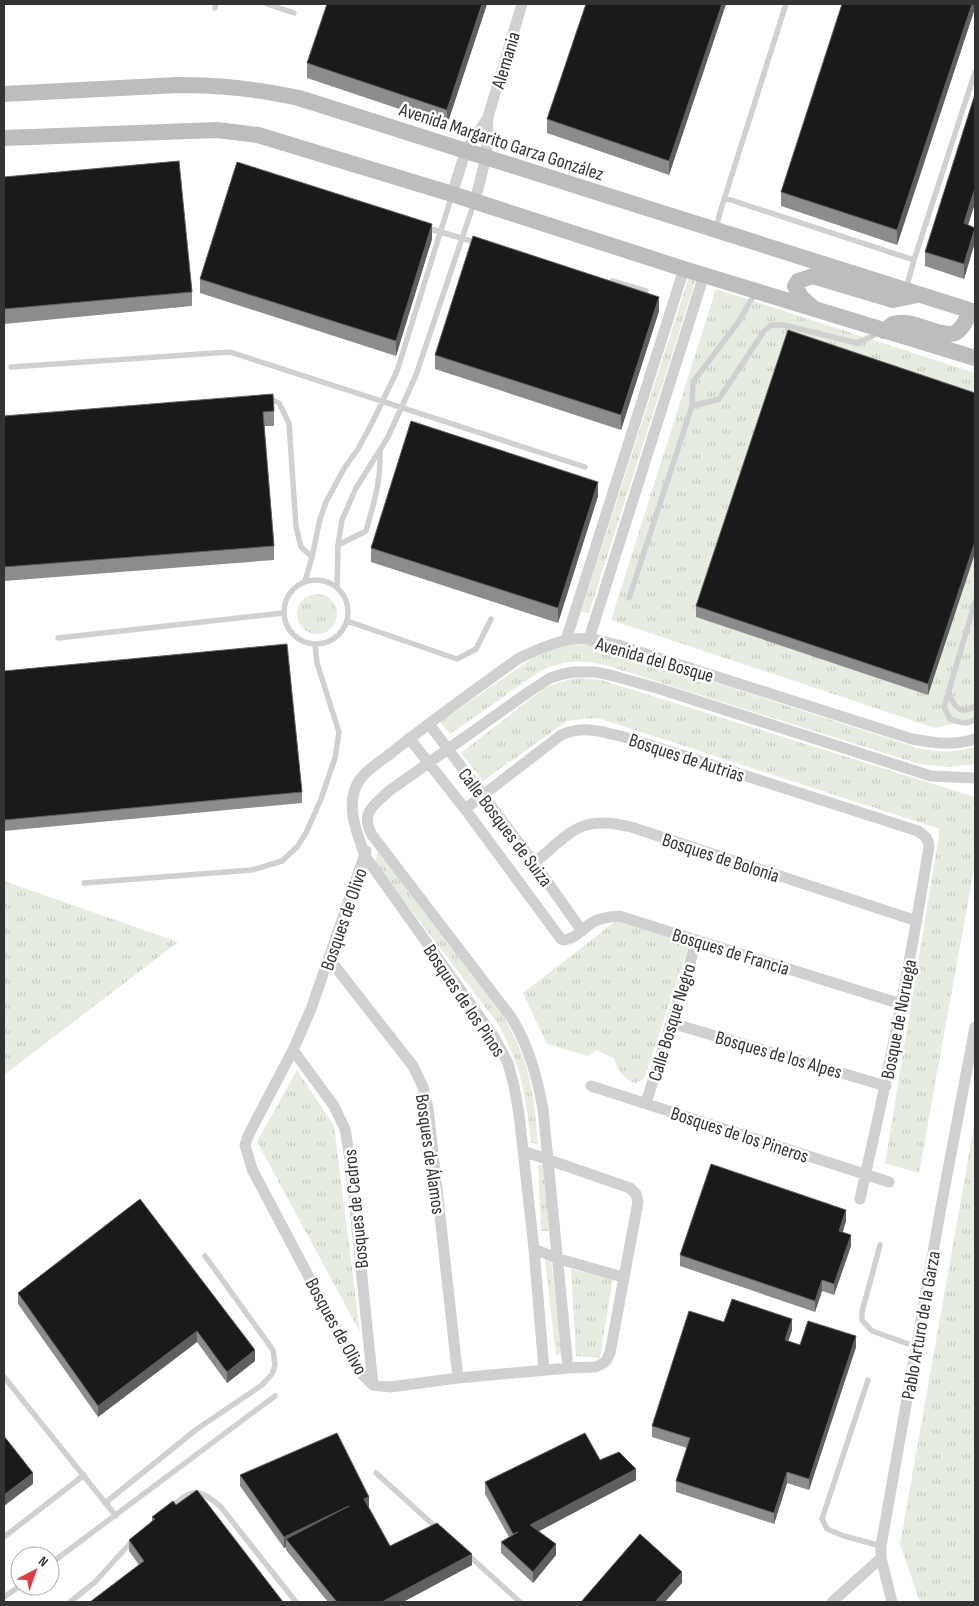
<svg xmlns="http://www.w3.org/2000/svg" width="979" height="1606" font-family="'Sofia Sans Condensed',sans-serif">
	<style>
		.grass { fill: url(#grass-tufts) }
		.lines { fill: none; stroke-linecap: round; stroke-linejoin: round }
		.service { stroke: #d0d0d0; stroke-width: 5.5 }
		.minor { stroke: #d0d0d0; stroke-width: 11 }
		.secondary { stroke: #bdbdbd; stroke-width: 16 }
		.wall { fill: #8c8c8c }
		.shaded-wall { fill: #5f5f5f }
		.building { fill: #1a1a1a; stroke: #5f5f5f }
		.labels { text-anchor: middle; stroke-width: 5; stroke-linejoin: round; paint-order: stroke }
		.street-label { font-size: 19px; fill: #333; stroke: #fff }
	</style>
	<defs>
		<pattern id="grass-tufts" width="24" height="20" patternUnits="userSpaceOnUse" patternTransform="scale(1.25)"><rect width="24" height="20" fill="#e6ecdf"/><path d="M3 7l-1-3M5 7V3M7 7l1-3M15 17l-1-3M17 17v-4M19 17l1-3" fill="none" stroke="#c6cbc0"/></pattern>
	</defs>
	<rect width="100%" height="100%" fill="#fff"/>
	<path class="grass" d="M690,274L697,276L589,613L581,612Z
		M716,289L975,373V719L935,728L611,620Z
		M297 614a20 20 0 1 1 40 0a20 20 0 1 1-40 0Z
		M592,644L611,649L921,749C940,753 957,752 975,747V764L949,767L919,764L605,665C579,659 563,660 539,672L450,734L440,722L533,658L554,649L571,645Z
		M581,678L601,680L975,797V863L919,1173L885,1163L940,829L598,718L583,719L567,721L483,781L461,753L546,687L568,680Z
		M378,852L503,1016C530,1061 534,1093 538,1144L531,1143C526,1094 521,1063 496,1021L375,863Z
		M4,881L178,942L4,1075Z
		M616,921L690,943L644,1079L635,1083C622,1078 618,1071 614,1058L596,1050L588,1056L547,1044L523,993Z
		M297,1070L334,1126L360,1332L257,1142Z
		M975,1120V1602H920L900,1544Z
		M538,1165H544L549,1231H541Z
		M545,1260L551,1261L562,1353L556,1355Z
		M571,1269L613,1279L600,1358L576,1356Z"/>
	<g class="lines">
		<path class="service" d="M267,4L294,13
			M215,8L216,4
			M725,198L914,260L975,72
			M427,228L478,243
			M716,228L721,209L786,4
			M612,281L646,291
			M906,289L914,260
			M11,367L230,352L585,467
			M267,398L279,403L289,423L296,527L301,547L312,557
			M692,406L719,399L764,331L771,325H783L857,343L881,332
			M338,545L366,531C374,502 381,482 380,451
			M284 612a32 32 0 1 1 64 0a32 32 0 1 1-64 0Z
			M305,581L312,557L320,519L326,502L345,467L358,449L374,419L397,371L452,195
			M337,587L338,545L342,520L356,488L388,437L416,375L474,203
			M629,598L692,406L693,382L739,321L755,293
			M975,602L944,707L950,719C959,722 967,726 975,719
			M347,621L457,659L476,649L491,619
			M58,638L283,613
			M948,691C953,704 959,717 975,706
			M84,883L252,870L282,861L297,847L306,833L321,799L335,758L339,732L317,663L315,644
			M880,1245L862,1312V1320L872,1331L917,1347
			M4,1377L116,1516
			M868,1380L822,1519L827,1529L844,1536L881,1546
			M376,1473L439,1530
			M105,1503L197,1429L262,1385L272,1374L275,1365L273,1350L205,1256
			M170,1508C192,1490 196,1486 220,1506L296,1602
			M4,1537L84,1475
			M467,1554L520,1602
			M50,1564L275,1396
			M4,1597L20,1586
			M70,1602L95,1582L134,1539"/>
		<path class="minor" d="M452,194L466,150L487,119
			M475,201L486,157L488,117L522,4
			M589,639L704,275
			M566,640L684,269
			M429,724L534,863L582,931
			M409,738L465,809L561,939L564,940C578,938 583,927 595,921C603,917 610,917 619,916L901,1004
			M465,809L561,735C586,724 606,733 631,739L918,831C924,835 929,839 929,847C910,965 887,1082 860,1199
			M366,851L311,1009L293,1050L249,1134L245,1145L252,1169L358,1370L373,1385L390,1387L458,1378L568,1368L595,1367L600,1365L606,1361L610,1353L638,1202L636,1194L630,1188L523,1151
			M534,863C572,832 580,814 631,827L917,921
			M330,960L413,1066L423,1087L428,1108L458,1378
			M671,1023L886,1086
			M293,1050L334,1106L345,1129L350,1159L373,1385
			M591,1086L889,1182
			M646,1103L697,940
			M534,1249L559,1259L623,1277
			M568,1368L543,1109C537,1077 529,1046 511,1017L372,835C360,813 373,806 389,791L530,691L550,678L563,674L574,672H595L610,675L660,689L931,776L975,778
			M544,1370L534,1249L519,1114L514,1086L508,1063L494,1037L365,856C358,835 347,811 355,789C360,774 378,763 390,754C432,720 476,689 519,658C541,648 566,636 590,639C601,640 611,644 621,646L912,739C934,743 954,746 975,739
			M832,1602L881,1558
			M892,1602L881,1558V1546L941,1207L975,1027"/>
		<path class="secondary" d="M4,94L178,85C222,85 256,89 299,98L975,312
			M4,138L217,130L258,135L452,194L684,269L975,358
			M812,307L801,297L795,286L798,281L813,276L893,300L917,295
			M884,331C887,329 890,326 893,324C911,317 940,339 955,333C963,329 967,318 971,311"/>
	</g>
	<path class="wall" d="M487,4L447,125L307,78V63Z
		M586,4H726L669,175L547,133V119Z
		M975,4V8L897,245L781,206V192Z
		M4,177L192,292V306L4,324Z
		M975,203L968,225L975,242L964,279L925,266V252Z
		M432,239L396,356L200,293V279Z
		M659,311L621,430L435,369V355Z
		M975,393V553L928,695L696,617V606Z
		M274,411V426H264L274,546V560L4,581V416Z
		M598,496L558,623L371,562V548Z
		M4,671L302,792V803L4,831Z
		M140,1199L255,1361L227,1383L197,1342L98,1417L18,1304V1293Z
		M846,1221L843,1232L851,1246L834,1295L822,1291L815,1312L680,1266V1255Z
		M724,1322L792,1330L788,1341L800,1345L856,1347L809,1490L787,1483L774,1524L676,1492V1481L687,1448L652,1437V1426Z
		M240,1475L369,1508L390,1546L472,1565L403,1602H328L286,1550V1547L284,1548L240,1486Z
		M636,1480L538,1531L556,1555L533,1583L501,1553V1542L509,1537L485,1494V1482Z
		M176,1505L283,1602L139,1565L129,1551V1540L152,1522V1517Z"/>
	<path class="shaded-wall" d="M482,4H487L447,125V110Z
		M722,4H726L669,175V161Z
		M972,4H975V8L897,245V230Z
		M975,188V203L964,238V223Z
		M432,224V239L396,356V341Z
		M975,228V242L964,279V264Z
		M659,297V311L621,430V415Z
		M598,482V496L558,623V608Z
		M975,542V553L928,695V684Z
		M846,1210V1221L839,1242V1231Z
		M851,1235V1246L834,1295V1284Z
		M822,1280V1291L815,1312V1301Z
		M792,1319V1330L785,1351V1340Z
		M197,1331V1342L98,1417V1406Z
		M856,1336V1347L809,1490V1479Z
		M255,1350V1361L227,1383V1372Z
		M636,1469V1480L530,1536V1525Z
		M787,1472V1483L774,1524V1513Z
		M33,1473V1484L4,1506V1495Z
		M369,1497V1508L364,1499Z
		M349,1506L286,1539V1547L284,1548V1537Z
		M556,1544V1555L533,1583V1572Z
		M472,1554V1565L403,1602H382Z
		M682,1572V1583L665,1602H655Z"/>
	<path class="building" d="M327,4H482L447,110L307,63Z
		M586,4H722L669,161L547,119Z
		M842,4H972L897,230L781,192Z
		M975,94V188L964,223L975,228L964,264L925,252Z
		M179,161L192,292L4,309V177Z
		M237,162L432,224L396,341L200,279Z
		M473,236L659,297L621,415L435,355Z
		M788,330L975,393V542L928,684L696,606Z
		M273,394L274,411L263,412L274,546L4,567V416Z
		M411,421L598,482L558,608L371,548Z
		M287,644L302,792L4,820V671Z
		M711,1164L846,1210L839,1231L851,1235L834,1284L822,1280L815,1301L680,1255Z
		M140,1199L255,1350L227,1372L197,1331L98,1406L18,1293Z
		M732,1299L792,1319L785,1340L800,1345L808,1321L856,1336L809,1479L787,1472L774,1513L676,1481L690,1438L652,1426L689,1311L724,1322Z
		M337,1433L369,1497L364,1499L390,1546L437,1523L472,1554L382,1602H337L286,1539L349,1506L284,1537L240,1475Z
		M585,1433L600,1460L619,1452L636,1469L530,1525L556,1544L533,1572L501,1542L518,1532L513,1534L485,1482Z
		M4,1436L33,1473L4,1495Z
		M197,1490L283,1602H90L144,1561L129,1540L155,1519L152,1517L173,1501L176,1505Z
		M640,1534L682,1572L655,1602H581Z"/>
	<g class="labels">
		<g class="street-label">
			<text transform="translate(505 60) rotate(-73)" y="7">Alemania</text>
			<text transform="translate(502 141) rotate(18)" y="7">Avenida Margarito Garza González</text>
			<text transform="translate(655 659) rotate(16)" y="7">Avenida del Bosque</text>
			<text transform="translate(687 757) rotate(18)" y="7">Bosques de Autrias</text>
			<text transform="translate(506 827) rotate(53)" y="7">Calle Bosques de Suiza</text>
			<text transform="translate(721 857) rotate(18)" y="7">Bosques de Bolonia</text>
			<text transform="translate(343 919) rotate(-71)" y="7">Bosques de Olivo</text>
			<text transform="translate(731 951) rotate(17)" y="7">Bosques de Francia</text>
			<text transform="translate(465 1000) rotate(56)" y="7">Bosques de los Pinos</text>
			<text transform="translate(898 1019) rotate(-79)" y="7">Bosque de Noruega</text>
			<text transform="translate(671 1022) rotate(-73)" y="7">Calle Bosque Negro</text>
			<text transform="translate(779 1054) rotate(16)" y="7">Bosques de los Alpes</text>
			<text transform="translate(740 1134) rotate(18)" y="7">Bosques de los Pineros</text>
			<text transform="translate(431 1154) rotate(82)" y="7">Bosques de Álamos</text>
			<text transform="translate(355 1209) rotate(-96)" y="7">Bosques de Cedros</text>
			<text transform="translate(920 1325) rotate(-80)" y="7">Pablo Arturo de la Garza</text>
			<text transform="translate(337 1326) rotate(61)" y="7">Bosques de Olivo</text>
		</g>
	</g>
	<rect width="979" height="1606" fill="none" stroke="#333333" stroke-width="10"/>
	<g transform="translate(35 1571) rotate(41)"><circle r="24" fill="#ffffff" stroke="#adadad"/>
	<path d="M0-4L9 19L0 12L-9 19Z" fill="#e63946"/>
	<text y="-8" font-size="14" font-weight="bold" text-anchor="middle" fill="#333333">N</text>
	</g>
</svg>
